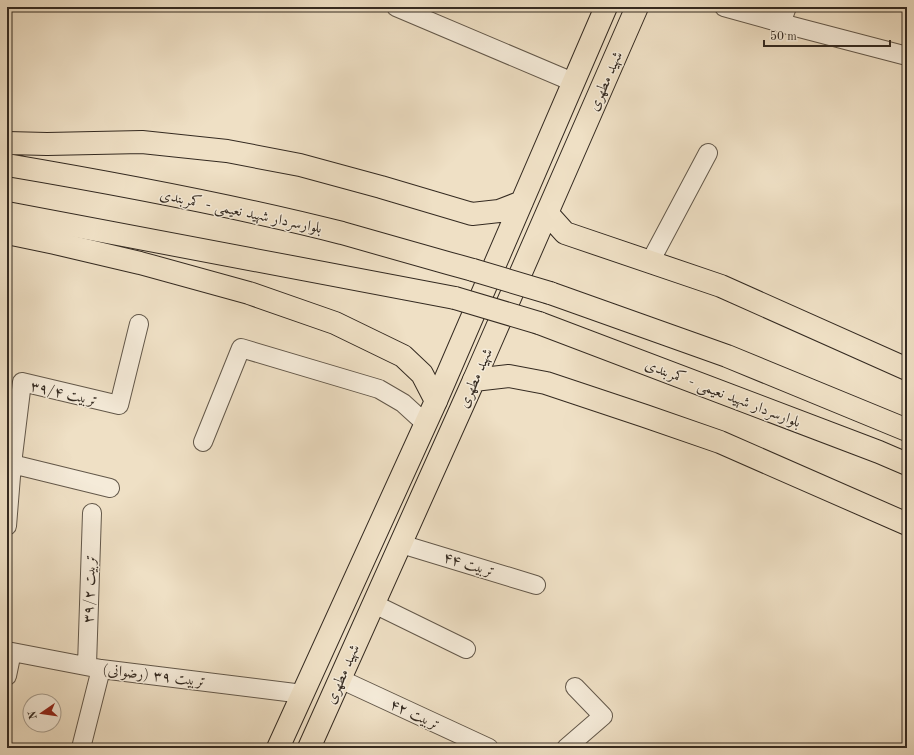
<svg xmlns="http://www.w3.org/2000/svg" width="914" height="755" font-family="'Old Standard TT',Amiri,serif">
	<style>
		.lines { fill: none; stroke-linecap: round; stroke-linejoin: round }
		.street-casing { stroke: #63584a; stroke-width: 20 }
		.primary-casing { stroke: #342a21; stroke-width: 24 }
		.highway-casing { stroke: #342a21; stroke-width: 24 }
		.street { stroke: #f5ebd9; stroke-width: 18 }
		.primary { stroke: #efe0c5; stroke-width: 22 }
		.highway { stroke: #efe0c5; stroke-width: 22 }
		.highway-bridge-casing { stroke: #342a21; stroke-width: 24; stroke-linecap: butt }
		.highway-bridge { stroke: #efe0c5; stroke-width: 22 }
		.labels { text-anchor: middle; stroke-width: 3; stroke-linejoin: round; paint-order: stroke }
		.street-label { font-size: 15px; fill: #342a21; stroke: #f5ebd9 }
	</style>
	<rect width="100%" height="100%" fill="#efe0c5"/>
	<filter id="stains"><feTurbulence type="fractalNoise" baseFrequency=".005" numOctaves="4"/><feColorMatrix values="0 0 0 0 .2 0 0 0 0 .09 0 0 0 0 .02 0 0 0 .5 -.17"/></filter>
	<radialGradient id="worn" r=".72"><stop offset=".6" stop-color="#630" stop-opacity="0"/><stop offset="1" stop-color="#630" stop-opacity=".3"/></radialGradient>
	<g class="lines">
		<defs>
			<path id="street" d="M396,7L573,82
				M724,7L792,26L907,56
				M781,23L787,7
				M650,262L708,153
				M203,442L241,348L379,389L403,403L426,424
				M12,464L110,488
				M7,526L12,464L22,382L119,405L139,324
				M401,544L536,585
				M374,604L466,649
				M7,651L101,669L303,694
				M87,665L92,513
				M7,676L12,652
				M340,679L489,748
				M82,744L101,669
				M566,748L603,716L575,687"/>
			<path id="primary" d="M7,233L55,243L140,263L249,293L335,323L403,356L422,374L436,401L278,748
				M309,748L474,380L509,376L546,383L645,416L720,442L907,524"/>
			<path id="highway" d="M7,143L47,144L142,142L227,151L300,165L381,187L472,214L499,211L522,202
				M7,165C119,184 232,205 342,233C385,245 429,258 473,270
				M7,213L455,298
				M547,213L565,233L721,286L907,369
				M550,293L727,356L907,430
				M539,323L879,452L907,464
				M474,380L637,7
				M436,401L606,7"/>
		</defs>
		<use href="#street" class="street-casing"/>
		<use href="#primary" class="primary-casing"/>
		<use href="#highway" class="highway-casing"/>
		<use href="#street" class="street"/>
		<use href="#primary" class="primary"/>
		<use href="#highway" class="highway"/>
		<defs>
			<path id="highway-bridge" d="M473,270L550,293
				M455,298L539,323"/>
		</defs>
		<use href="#highway-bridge" class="highway-bridge-casing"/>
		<use href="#highway-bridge" class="highway-bridge"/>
	</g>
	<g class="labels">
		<g class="street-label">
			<text transform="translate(605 81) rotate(-66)" y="5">شهید مطهری</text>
			<text transform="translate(241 211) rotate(12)" y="5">بلوارسردار شهید نعیمی - کمربندی</text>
			<text transform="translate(475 378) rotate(-66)" y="5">شهید مطهری</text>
			<text transform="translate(64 393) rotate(13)" y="5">تربيت ۳۹/۴</text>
			<text transform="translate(723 393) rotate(21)" y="5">بلوارسردار شهید نعیمی - کمربندی</text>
			<text transform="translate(469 564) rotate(17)" y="5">تربیت ۴۴</text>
			<text transform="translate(89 589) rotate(-88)" y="5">تربيت ۳۹/۲</text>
			<text transform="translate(342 674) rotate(-66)" y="5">شهید مطهری</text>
			<text transform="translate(154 675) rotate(7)" y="5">تربیت ۳۹ (رضوانی)</text>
			<text transform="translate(415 714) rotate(25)" y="5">تربیت ۴۲</text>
		</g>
	</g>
	<rect width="914" height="755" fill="none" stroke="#efe0c5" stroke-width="24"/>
	<rect x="8" y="8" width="898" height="739" fill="none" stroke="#342a21" stroke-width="2"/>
	<rect x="12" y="12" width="890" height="731" fill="none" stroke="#342a21"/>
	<g transform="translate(42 713) rotate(257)"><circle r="19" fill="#f5ebd9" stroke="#a89e8f"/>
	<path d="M0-3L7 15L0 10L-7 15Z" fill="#8f2418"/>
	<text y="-6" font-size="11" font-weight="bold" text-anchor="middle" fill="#342a21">N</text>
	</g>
	<path d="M764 40v6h126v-6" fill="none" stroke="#342a21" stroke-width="2"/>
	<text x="770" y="40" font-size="12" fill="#342a21" stroke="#f5ebd9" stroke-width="3" paint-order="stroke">50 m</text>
	<rect width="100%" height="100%" filter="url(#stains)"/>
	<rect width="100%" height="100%" fill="url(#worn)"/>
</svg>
